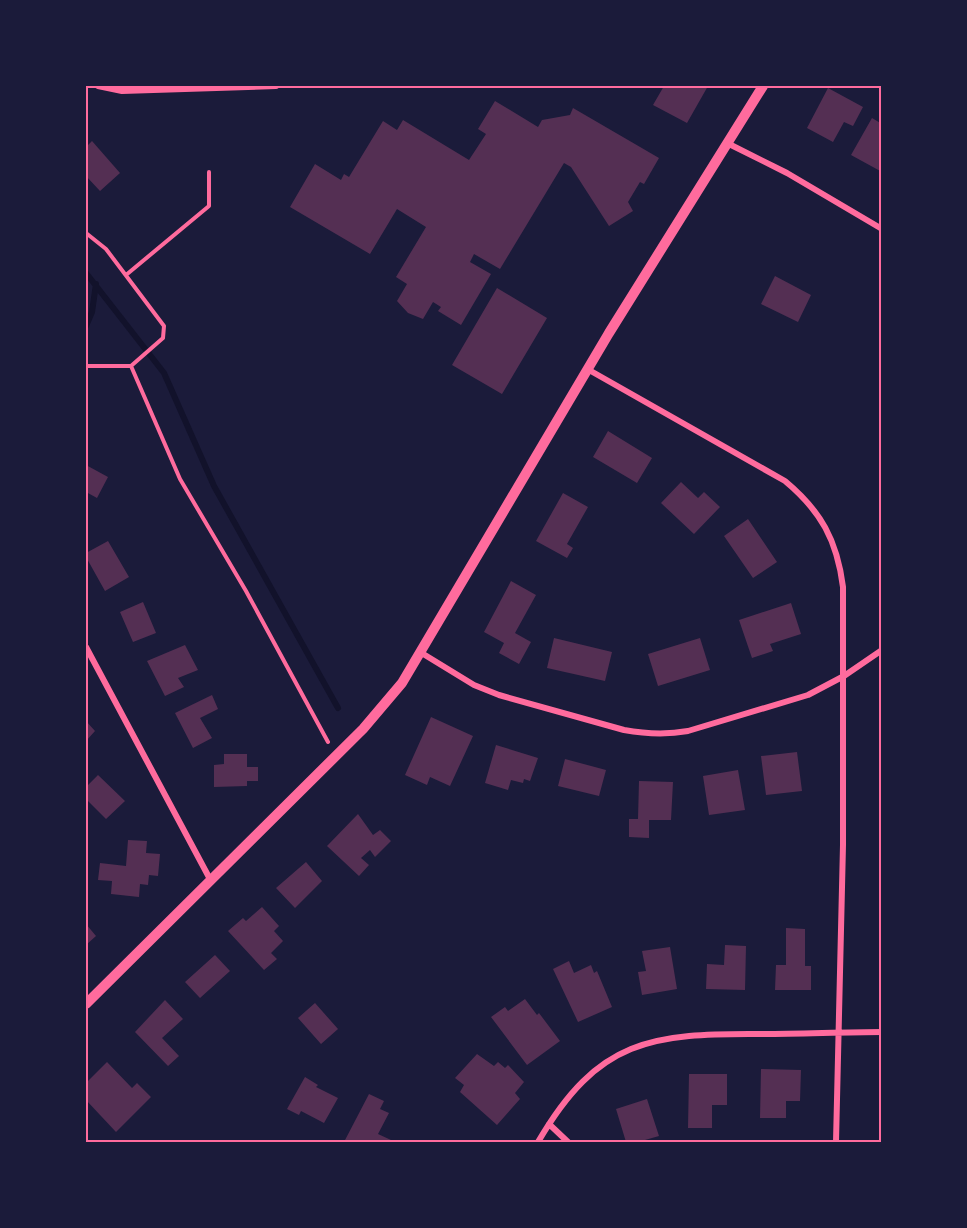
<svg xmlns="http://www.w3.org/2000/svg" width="967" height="1228" font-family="'Roboto Serif',serif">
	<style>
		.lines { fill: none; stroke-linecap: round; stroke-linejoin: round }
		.stream { stroke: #12122b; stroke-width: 6 }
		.building { fill: #542f53 }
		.path { stroke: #ff6b9d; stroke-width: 4 }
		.minor { stroke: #ff6b9d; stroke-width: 6 }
		.tertiary { stroke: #ff6b9d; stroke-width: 10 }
		.neatline { fill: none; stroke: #ff6b9d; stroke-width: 2 }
	</style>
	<rect width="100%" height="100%" fill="#1b1b3a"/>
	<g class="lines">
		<path class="stream" d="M86,273L164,373L214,486L338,708
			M86,326L92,312L96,284"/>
	</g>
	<path class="building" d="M664,86H708L687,123L653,105Z
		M828,88L863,107L853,126L844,122L833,142L807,128Z
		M495,101L538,127L542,120L570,115L573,108L659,158L644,184L640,182L628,202L633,211L609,226L571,167L564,163L500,269L474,254L470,262L491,274L461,325L438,311L441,307L433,302L423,319L408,313L397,301L407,284L396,277L426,227L397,209L370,254L290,207L315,164L341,180L344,174L349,177L383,121L397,130L403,120L469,160L486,134L478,129Z
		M872,118L882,124V172L851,155Z
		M92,141L120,173L100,191L86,176V147Z
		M775,276L811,295L798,322L761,304Z
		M497,288L547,318L502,394L452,365Z
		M608,431L652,458L637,483L593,457Z
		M86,465L108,477L97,498L86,492Z
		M681,482L698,498L704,492L720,507L694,534L661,503Z
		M563,493L588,507L567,544L573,548L567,558L536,541Z
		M748,519L777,562L753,578L724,536Z
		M108,541L129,577L105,591L86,557V553Z
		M511,581L536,595L515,633L531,642L519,664L499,653L504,643L484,632Z
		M143,602L156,633L133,642L120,612Z
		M791,603L801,634L770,644L773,651L752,658L739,620Z
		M554,638L612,652L605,681L547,668Z
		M700,638L710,670L658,686L648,654Z
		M185,645L198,670L178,678L184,687L165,696L147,661Z
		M212,695L218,709L200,718L212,738L193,748L175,713Z
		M431,717L473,736L450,786L430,777L427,785L405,775Z
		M86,721L95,731L86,741Z
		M496,745L538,758L530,781L524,779L523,783L511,780L508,790L485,783Z
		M797,752L802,791L766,795L761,756Z
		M224,754H247V767H258V781H247V786L214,787V765L224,764Z
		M565,759L606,770L599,796L558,786Z
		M738,770L745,810L709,815L703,776Z
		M98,775L125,801L106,819L86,799V787Z
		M639,781L673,782L671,820H649V838L629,837V819H638Z
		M358,814L373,835L380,830L391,841L375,857L370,850L361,858L369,865L359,876L327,846Z
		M128,840L147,841L146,853L160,854L158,876L149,875L148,885L140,884L139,897L111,894L112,881L98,880L100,863L126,866Z
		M306,862L322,881L295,908L276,888Z
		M262,907L279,926L274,931L283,941L271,953L277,959L264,970L228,931L243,918L246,921Z
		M86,924L96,936L86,945Z
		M786,928L805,929V966H811V990H775L776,965H786Z
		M725,945L746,946L745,990L706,989L707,964L724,965Z
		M670,947L677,989L642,995L638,972L646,971L642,951Z
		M215,955L230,971L200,998L185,982Z
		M569,961L574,973L591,965L594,973L597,971L612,1007L578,1022L553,969Z
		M525,999L537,1015L539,1013L560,1041L527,1065L491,1017L505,1007L508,1011Z
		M165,1000L183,1019L162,1038L179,1056L168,1066L135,1032Z
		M315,1003L338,1029L321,1044L298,1018Z
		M477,1054L494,1066L498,1062L505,1068L508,1065L524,1082L515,1093L520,1099L497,1125L460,1092L464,1085L455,1078Z
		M107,1062L132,1088L137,1083L151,1097L116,1132L86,1100V1083Z
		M761,1069L801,1070L800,1101H786V1118H760Z
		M689,1074H727V1105H712V1128H688Z
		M305,1077L318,1085L316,1087L338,1098L324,1123L301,1111L299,1115L287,1109Z
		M369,1094L384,1101L380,1109L389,1113L378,1134L391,1140L389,1142H344Z
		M647,1099L659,1136L638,1142H626L616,1109Z"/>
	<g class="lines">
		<path class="path" d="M86,233L106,249L164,326L163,338L131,366
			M126,275L209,206V172
			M86,366H131
			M131,366L180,479L246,591L328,742"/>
		<path class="minor" d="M98,86L122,91L276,86
			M729,144L787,173L882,229
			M589,370L785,481C821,511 837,540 843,587V845L836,1142
			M86,647L211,881
			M420,652L474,685L499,695L624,730C646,734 666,735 688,731L808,695L844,676L882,650
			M549,1124L568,1142
			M538,1142C598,1039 651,1033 763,1034C803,1034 842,1032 882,1032"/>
		<path class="tertiary" d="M86,1004L363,729L402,683L609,333L763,86"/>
	</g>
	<rect width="967" height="1228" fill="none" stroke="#1b1b3a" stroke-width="174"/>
	<rect x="87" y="87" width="793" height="1054" class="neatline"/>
</svg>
